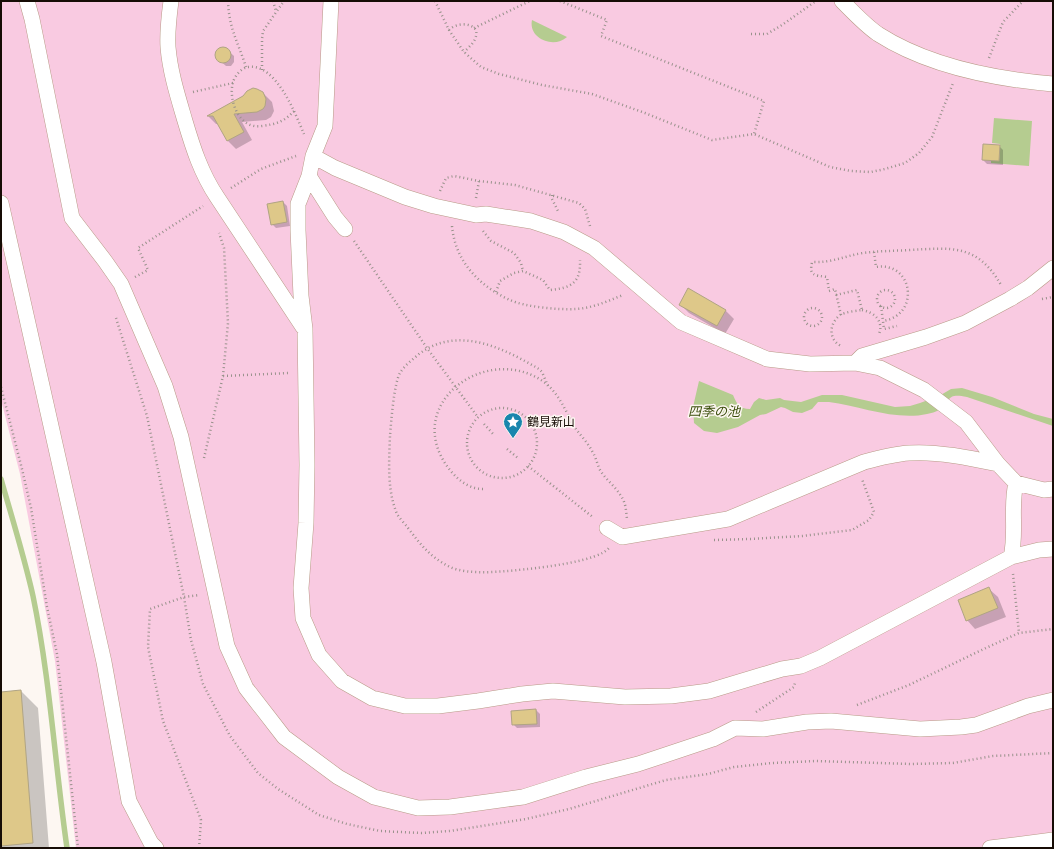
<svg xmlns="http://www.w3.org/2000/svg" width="1054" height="849" font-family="Roboto,'Noto Sans JP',sans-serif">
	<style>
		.green { fill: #f9cae1 }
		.water { fill: #b5cc90 }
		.shadow { fill: #0003 }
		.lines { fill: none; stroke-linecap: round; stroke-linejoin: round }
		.stream { stroke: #b5cc90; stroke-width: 5.5 }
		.building { fill: #dec889; stroke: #b0a484 }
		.pedestrian-casing { stroke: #b89a86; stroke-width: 16 }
		.path { stroke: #99928c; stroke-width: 2.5; stroke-dasharray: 1 3; stroke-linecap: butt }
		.pedestrian { stroke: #fff; stroke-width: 15 }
		.labels { text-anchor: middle; stroke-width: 3; stroke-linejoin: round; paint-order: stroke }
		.poi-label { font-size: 12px; fill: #160c05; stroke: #fdf7f2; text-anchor: start }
		.water-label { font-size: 13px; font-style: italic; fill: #3b4e0c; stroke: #fdf7f2 }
	</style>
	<rect width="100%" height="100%" fill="#fdf7f2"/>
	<path class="green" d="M1,1H1053V848H76L55,661L20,474L1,400Z"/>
	<path class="water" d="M532,20L567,37C554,49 528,39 532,20Z
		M994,118L1032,121L1029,166L991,163V161H999L1000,144L992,143Z
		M699,381L733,395C737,404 739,409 750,409L754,402L759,398L766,400L780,398L784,400L801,402L822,395H842L895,407L910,406L920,403L939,396L951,389L962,388L992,397L1034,414L1053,419V426L967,397C946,393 952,400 939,410C936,412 931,413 927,414C896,421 860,406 829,402H818L812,409L802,413L793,412L785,408L781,407L766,414L760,415L738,427L717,433L704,431L694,423L693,407Z"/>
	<path class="shadow" d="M225,48L234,56V62L231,66H226L217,58L216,53L220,49Z
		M263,93L272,102L274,111L271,117L266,120L242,122L252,140L236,149L228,141L219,124H216L208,116L244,97Z
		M999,146L1003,150V165L987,164L983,160Z
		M283,202L287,206L290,226L276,228L272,224Z
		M680,304L725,310L734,319L725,334L689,313Z
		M989,589L998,597L1006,617L975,629L967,620Z
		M21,691L38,708L49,848H1V693Z
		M536,710L540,714V727L517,728L513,724Z"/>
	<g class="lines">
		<path class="stream" d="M1,479C12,518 24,556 33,596C50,678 55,765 67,848"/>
	</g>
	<path class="building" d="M215 55a8 8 0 1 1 16 0a8 8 0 1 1-16 0Z
		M253,88L257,89L263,92L266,99L265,106L263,109L257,112L234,114L244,132L227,141L213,116H207L243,96L247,91Z
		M983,144L1000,145L999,161L982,160Z
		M283,201L287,222L271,225L267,204Z
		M688,288L726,310L717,326L679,305Z
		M989,587L998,608L966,621L958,600Z
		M21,690L33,843L1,846V692Z
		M536,709L537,724L512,725L511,711Z"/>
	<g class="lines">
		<defs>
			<path id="pedestrian" d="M27,1L32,19L72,218L105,261L121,284L165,386L181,437L227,646L246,688L284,737L338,777L374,797L418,808L450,807L523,797L586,777L638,764L713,739L735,728L763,729L807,722L831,721L920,729L961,727L976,725L1028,706L1053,700
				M171,1C169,16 167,31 168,47C170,72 178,97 185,121C193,148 201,173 217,197L303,327
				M331,1L325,126L313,156L309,176L298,204V230L301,296L305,329L307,465L306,523L301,588L303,618L319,655L342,681L372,698L405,706H438L478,701L522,694L553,691L625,697L671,696L709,691L782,669L801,666L820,658L1011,557L1039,550L1053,549
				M842,1C853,12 865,25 878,34C928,66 995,79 1053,84
				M313,156L335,168L405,197L434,206L476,215L486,214L531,221L564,232L594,248L681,322L767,359L810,364L855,363L862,356L926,337L965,323L1010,299L1028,288L1053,268
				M309,176L335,217L345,229
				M1,203L104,662L129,801L151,843L156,848
				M855,363L880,368L924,390L966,422L998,464L1016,483C1010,507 1017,533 1011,557
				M1016,483L1044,490L1053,489
				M607,528L622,537L728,519L864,462C879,458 894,454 909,453C937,451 970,458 998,464
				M990,848L1053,840"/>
		</defs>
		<use href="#pedestrian" class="pedestrian-casing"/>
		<path class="path" d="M228,1C229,29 238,42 246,67
			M273,1L276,11
			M435,1L449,30L464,52L481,67L499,74L542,85L592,94L645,113L712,140L754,134L830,167L851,171L871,172L885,169L905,163L919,153L932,137L953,83
			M560,1L607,20L601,36L764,101L754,134
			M474,28L530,1
			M449,30C456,23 470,22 476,30C478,40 470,46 464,52
			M751,34H767L782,25L816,1
			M989,58L1003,22L1023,1
			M262,70V39L263,31L284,1
			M193,92L233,83
			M294,111C284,122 276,124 262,126C239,130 228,100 233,82C235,76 241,68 248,67C276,63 295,113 304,134
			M231,188L261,169L296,156
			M440,191L446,178L454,176L479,181L515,185L579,203L585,209L590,226
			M552,195V199L559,213
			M476,198L479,181
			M452,226C455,261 479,286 510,300C525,307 559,310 576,309C593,308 608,301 623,295
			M483,231L491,241L514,253L521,263L523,271
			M354,241L427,348L477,416
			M874,252L876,267C913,261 921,315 883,321
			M135,277L148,270L138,248L203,206
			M877 299a9 9 0 1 1 18 0a9 9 0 1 1-18 0Z
			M496,292L500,281L514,273L523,271L543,280L550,290C571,288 581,283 580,260
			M836,295L857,290L862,310C855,311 845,312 840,315C829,324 828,339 841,346
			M1042,299L1053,297
			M881,306L884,329L897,326
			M804 317a9 9 0 1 1 18 0a9 9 0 1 1-18 0Z
			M862,310C874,312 884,321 879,334
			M841,315L835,289L829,291L827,277C814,275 809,276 812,262C832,263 844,256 863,253C878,251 893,251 909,250C951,248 977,243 1001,285
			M116,318L147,416L184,597L191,640L203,684L230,736L258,773L278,789L319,815L347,824L380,831L421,833L450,831L526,819L569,809L666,780L708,774L734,767L772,763L816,761L911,764L953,763L993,756L1053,753
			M223,376L289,373
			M548,386L542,372L539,369C503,348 458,325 419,354C412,360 404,366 400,373C394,383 391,423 390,436C389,462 387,490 397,514C400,519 405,524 408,528C421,545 430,557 450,567C469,576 507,571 528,569C545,567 598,561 609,548
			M1,387L22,469L31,508L47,607L57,654L78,848
			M467 443a35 35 0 1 1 70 0a35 35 0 1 1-70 0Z
			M484,424L494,435
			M507,449L518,458
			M204,458L223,376L228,323L224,248L219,233
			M528,466L594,518
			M483,489C469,489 458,480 450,470C399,406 486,341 544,382C560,394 566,413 576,429C581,436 588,443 592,451C596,457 597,464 600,470C606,480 616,487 621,496C626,503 626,511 627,519
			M714,540L750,539L802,536L852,530L869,520L874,512L862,479
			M1013,574L1019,633
			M857,705L909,685L988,647L1019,633L1053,629
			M756,712L794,687L795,683
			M199,848L201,820L163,721L148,647L150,609L184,597L200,595"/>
		<use href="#pedestrian" class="pedestrian"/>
	</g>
	<defs>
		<symbol id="sight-pin" viewBox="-11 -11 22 30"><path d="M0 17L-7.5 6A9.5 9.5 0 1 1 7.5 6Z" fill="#1986ad" stroke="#fdf7f2"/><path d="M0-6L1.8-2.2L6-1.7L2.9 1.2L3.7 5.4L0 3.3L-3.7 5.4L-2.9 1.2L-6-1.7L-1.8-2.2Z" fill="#fff"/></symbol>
	</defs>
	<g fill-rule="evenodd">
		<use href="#sight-pin" x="502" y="411" width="22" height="30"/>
	</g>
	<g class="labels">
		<g class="poi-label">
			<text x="527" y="426">鶴見新山</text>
		</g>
		<g class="water-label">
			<text x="714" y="416">四季の池</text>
		</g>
	</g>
	<rect width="1054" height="849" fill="none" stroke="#160c05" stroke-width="4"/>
</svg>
